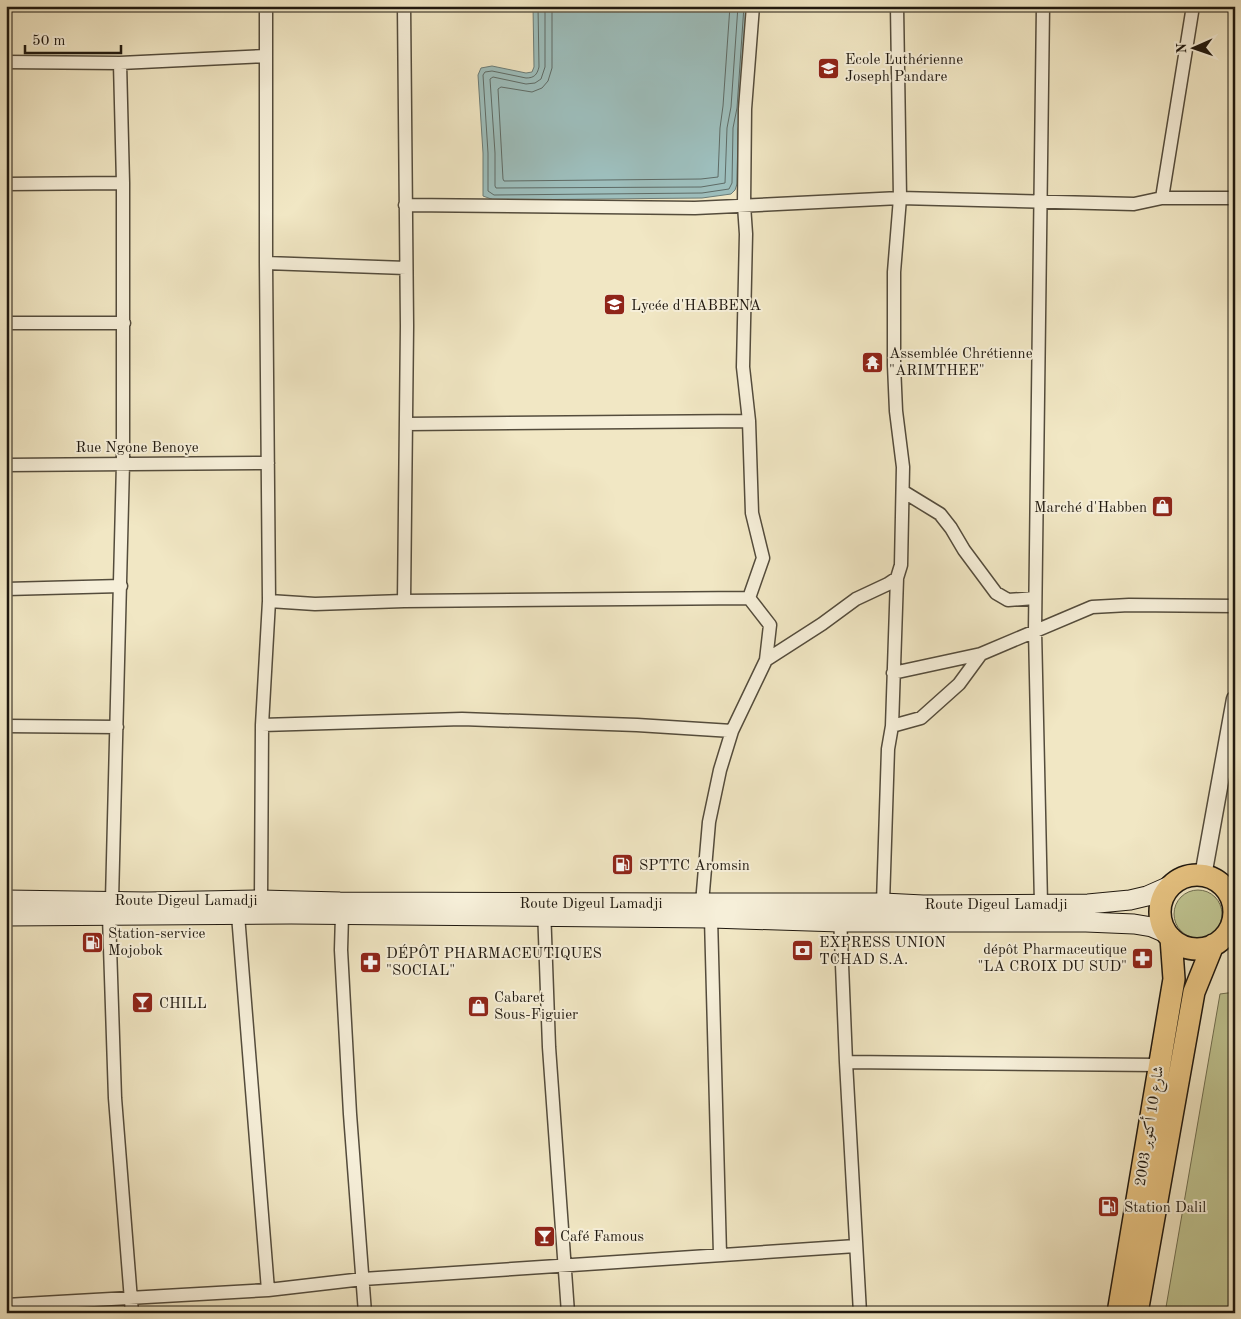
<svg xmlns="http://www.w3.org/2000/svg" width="1241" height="1319" font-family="'Old Standard TT',Amiri,serif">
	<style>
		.green { fill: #bfc491; stroke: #6f6e50 }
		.water { fill: #9dbebc; stroke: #6b7c77 }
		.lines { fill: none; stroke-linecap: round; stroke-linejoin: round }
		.shore { stroke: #5e6b66; stroke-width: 1 }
		.minor-casing { stroke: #544c3c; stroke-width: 15 }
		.tertiary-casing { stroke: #544c3c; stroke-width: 19 }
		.secondary-casing { stroke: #1f180f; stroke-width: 21 }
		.trunk-casing { stroke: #1f180f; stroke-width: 24 }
		.minor { stroke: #f6efd9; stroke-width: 12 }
		.tertiary { stroke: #f6efd9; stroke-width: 16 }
		.secondary { stroke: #f6efd9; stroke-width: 19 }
		.trunk { stroke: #e8c482; stroke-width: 21 }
		.labels { text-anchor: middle; stroke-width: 4; stroke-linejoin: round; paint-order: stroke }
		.poi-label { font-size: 15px; fill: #1f180f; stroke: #f6efd9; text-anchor: start }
		.street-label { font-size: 15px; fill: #1f180f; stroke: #f6efd9 }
	</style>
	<rect width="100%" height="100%" fill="#f1e7c4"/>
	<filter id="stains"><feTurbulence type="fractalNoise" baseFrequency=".004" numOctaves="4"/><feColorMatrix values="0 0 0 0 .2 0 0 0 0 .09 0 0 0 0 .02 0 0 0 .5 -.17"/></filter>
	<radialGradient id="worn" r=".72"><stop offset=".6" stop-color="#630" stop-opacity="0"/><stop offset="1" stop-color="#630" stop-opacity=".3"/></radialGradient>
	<path class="green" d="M1174 914a24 24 0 1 1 48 0a24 24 0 1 1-48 0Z
		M1235,992V1313H1165L1220,994Z"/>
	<path class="water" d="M533,6H749L742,109L738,129L737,184L735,190L731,194L702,198L494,200L483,196V153L478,75L481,68L492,66L526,73L532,72L534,67Z"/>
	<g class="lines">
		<path class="shore" d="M538,6L539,67C537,75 534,78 526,78L492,71L485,72L483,75L488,153V191L494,195L702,193L729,189L732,183L733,128L737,108L744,6
			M545,6V67L541,79L535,83L526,84L493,77L490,79L495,153V186L496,188L701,187L725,183L727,128L731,107L738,6
			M552,6V68L548,81L542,88L532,92L501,87L498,89L503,179L504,181L701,179L718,177L720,128L723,106L730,6"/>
		<defs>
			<path id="minor" d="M6,62L120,63L266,56
				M120,63L123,183V463L112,900L109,916L115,1098L132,1313
				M6,184L123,183
				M1162,198L1193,6
				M405,205L695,208L900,198L1134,204L1162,198H1235
				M266,263L406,268
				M6,323H124
				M406,424L749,421
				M6,465L268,463
				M904,492L940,514L951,528L964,550L996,593L1008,600L1035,598
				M6,589L121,586
				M749,598L763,558L752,513L749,421L743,367L746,234L744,205L745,109L753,6
				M269,601L315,604L404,601L749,598
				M404,601L407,326L404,6
				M766,660L822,624L856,599L888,584L897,578L901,565L903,467L896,411L894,365V272L900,198L897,6
				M893,673L981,654
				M262,725L462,719L637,725L732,731
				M6,726L117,727
				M892,726L897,578
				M261,900L262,725L269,601L266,263V6
				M702,903L709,822L720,770L732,731L766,660L770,625L749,598
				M883,903L888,749L892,726L921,718L959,684L981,654L1092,607L1129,605L1235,606
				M1041,904L1035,630L1043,6
				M544,908L549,1047L568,1313
				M238,915L268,1290
				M342,915L341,950L350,1114L365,1313
				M840,916L846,1062L860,1313
				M711,918L720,1254
				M846,1062L1159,1065
				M6,1305L268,1290L363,1279L856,1246"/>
			<path id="tertiary" d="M1203,876L1235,699"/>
			<path id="secondary" d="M6,900L147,902L261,900L340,902L702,903H883L923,905L1088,904L1130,900L1147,896L1172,885
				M6,916L291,914L711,918L840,922H1086L1134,924L1152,927L1166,933"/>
			<path id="trunk" d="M1160 912a37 37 0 1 1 74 0a37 37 0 1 1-74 0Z
				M1118,1313L1174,979L1171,938
				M1137,1313L1194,992L1213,945"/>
		</defs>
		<use href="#minor" class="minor-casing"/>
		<use href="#tertiary" class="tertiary-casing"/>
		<use href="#secondary" class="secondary-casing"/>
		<use href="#trunk" class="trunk-casing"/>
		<use href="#minor" class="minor"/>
		<use href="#tertiary" class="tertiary"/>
		<use href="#secondary" class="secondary"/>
		<use href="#trunk" class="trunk"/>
	</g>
	<defs>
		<symbol id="school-square" viewBox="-11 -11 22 22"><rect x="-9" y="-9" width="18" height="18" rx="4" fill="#8f2418" stroke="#f6efd9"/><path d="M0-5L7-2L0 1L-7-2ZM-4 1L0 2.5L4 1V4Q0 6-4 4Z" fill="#fff"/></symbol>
		<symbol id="temple-square" viewBox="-11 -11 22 22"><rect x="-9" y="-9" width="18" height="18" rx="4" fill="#8f2418" stroke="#f6efd9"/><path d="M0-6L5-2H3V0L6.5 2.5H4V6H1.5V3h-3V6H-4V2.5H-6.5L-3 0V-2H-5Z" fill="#fff"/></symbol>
		<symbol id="shop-square" viewBox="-11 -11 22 22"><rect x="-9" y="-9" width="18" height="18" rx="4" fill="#8f2418" stroke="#f6efd9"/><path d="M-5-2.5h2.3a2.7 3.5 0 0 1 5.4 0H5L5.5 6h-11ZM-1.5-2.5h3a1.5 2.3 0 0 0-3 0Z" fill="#fff"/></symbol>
		<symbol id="fuel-square" viewBox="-11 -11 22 22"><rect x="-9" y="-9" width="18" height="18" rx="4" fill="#8f2418" stroke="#f6efd9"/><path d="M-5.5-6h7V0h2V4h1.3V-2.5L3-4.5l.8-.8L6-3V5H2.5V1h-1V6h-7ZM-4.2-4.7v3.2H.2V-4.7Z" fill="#fff"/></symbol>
		<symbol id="bank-square" viewBox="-11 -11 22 22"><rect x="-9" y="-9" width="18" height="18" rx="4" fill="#8f2418" stroke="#f6efd9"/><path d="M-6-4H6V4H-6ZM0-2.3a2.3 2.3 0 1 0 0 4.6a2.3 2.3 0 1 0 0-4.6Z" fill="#fff"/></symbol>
		<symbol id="pharmacy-square" viewBox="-11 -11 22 22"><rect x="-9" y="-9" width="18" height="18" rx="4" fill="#8f2418" stroke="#f6efd9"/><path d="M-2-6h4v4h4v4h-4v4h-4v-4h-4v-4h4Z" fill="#fff"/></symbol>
		<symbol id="bar-square" viewBox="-11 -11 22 22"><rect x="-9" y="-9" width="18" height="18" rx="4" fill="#8f2418" stroke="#f6efd9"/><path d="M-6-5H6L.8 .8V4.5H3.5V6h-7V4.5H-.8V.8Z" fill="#fff"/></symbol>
	</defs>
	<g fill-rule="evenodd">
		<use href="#school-square" x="816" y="56" width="25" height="25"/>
		<use href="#school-square" x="602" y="292" width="25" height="25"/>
		<use href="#temple-square" x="860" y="350" width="25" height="25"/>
		<use href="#shop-square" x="1150" y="494" width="25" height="25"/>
		<use href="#fuel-square" x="610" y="852" width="25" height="25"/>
		<use href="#fuel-square" x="80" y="930" width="25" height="25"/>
		<use href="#bank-square" x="790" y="938" width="25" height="25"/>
		<use href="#pharmacy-square" x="1130" y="946" width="25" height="25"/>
		<use href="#pharmacy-square" x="358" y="950" width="25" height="25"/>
		<use href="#bar-square" x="130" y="990" width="25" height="25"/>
		<use href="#shop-square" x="466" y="994" width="25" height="25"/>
		<use href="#fuel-square" x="1096" y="1194" width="25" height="25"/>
		<use href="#bar-square" x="532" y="1224" width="25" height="25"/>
	</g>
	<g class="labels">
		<g class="poi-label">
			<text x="845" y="64">Ecole Luthérienne<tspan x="845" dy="17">Joseph Pandare</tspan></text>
			<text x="631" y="310">Lycée d'HABBENA</text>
			<text x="889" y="358">Assemblée Chrétienne<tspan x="889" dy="17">"ARIMTHEE"</tspan></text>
			<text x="1147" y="512" text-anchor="end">Marché d'Habben</text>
			<text x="639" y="870">SPTTC Aromsin</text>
			<text x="108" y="938">Station-service<tspan x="108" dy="17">Mojobok</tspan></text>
			<text x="819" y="947">EXPRESS UNION<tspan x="819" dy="17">TCHAD S.A.</tspan></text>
			<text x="1127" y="954" text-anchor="end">dépôt Pharmaceutique<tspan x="1127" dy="17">"LA CROIX DU SUD"</tspan></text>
			<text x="386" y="958">DÉPÔT PHARMACEUTIQUES<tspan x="386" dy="17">"SOCIAL"</tspan></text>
			<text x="494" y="1002">Cabaret<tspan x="494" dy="17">Sous-Figuier</tspan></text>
			<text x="159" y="1008">CHILL</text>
			<text x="1124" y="1212">Station Dalil</text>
			<text x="560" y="1241">Café Famous</text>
		</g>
		<g class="street-label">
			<text x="137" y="452">Rue Ngone Benoye</text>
			<text x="186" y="905">Route Digeul Lamadji</text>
			<text x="591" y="908">Route Digeul Lamadji</text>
			<text x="996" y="909">Route Digeul Lamadji</text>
			<text transform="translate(1149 1126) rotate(-81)" y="5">شارع 10 أكتوبر 2003</text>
		</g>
	</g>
	<rect width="1241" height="1319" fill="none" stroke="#f1e7c4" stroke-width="25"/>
	<rect x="8" y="8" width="1226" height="1304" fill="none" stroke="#1f180f" stroke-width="2.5"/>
	<rect x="12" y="12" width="1216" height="1294" fill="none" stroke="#1f180f"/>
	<g transform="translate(1194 48) rotate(268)" stroke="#f6efd9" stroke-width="4" paint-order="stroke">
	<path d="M0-4L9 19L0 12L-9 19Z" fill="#1f180f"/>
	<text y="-8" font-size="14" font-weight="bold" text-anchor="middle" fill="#1f180f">N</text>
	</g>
	<path d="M25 45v8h96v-8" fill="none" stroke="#1f180f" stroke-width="2.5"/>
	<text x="32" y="45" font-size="15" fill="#1f180f" stroke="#f6efd9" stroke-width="4" paint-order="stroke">50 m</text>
	<rect width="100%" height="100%" filter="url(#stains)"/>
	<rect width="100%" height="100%" fill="url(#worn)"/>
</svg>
